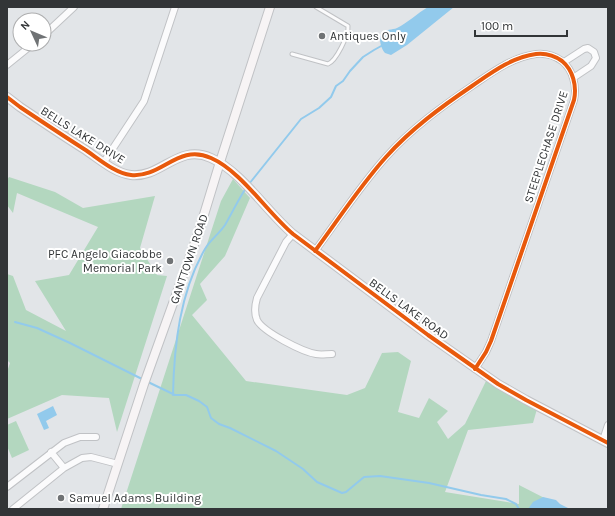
<svg xmlns="http://www.w3.org/2000/svg" width="615" height="516" font-family="Karla,sans-serif">
	<style>
		.green { fill: #b3d7bf }
		.water { fill: #92caec }
		.lines { fill: none; stroke-linecap: round; stroke-linejoin: round }
		.stream { stroke: #92caec; stroke-width: 2 }
		.lane-casing { stroke: #c0c2c5; stroke-width: 5 }
		.street-casing { stroke: #c0c2c5; stroke-width: 8 }
		.secondary-casing { stroke: #c0c2c5; stroke-width: 10 }
		.lane { stroke: #fbfbfc; stroke-width: 3 }
		.street { stroke: #fbfbfc; stroke-width: 6 }
		.secondary { stroke: #f7f4f5; stroke-width: 8 }
		.cycleway-casing { stroke: #fff; stroke-width: 6 }
		.cycleway { stroke: #e8590c; stroke-width: 4 }
		.poi-dot { fill: #707375; stroke: #fff; stroke-width: 1.5 }
		.labels { text-anchor: middle; stroke-width: 4; stroke-linejoin: round; paint-order: stroke }
		.poi-label { font-size: 12px; fill: #323537; stroke: #fff; text-anchor: start }
		.street-label { font-size: 12px; fill: #323537; stroke: #fff }
	</style>
	<rect width="100%" height="100%" fill="#e2e5e8"/>
	<path class="green" d="M9,177L55,192L83,208L155,196L140,248L157,275L167,276L117,432L109,398L62,395L7,419V372L10,363L7,360V274L13,276L26,310L66,331L35,281L69,275L98,227L17,193L13,213L7,205V180Z
		M233,179L250,198L225,256L200,284L207,300L192,315L246,381L347,395L365,388L382,353L398,352L411,361L398,412L419,418L429,398L448,411L437,422L448,439L465,424L486,381L537,409L533,423L468,430L445,492L519,504V485L566,509H121L221,201Z
		M16,421L29,450L12,458L7,446V425Z"/>
	<path class="water" d="M428,7H454L407,45L391,55L385,53C381,49 378,38 382,33C386,29 392,30 397,28C407,23 418,13 428,7Z
		M53,406L57,415L46,421L49,428L44,430L37,414Z
		M543,497L556,500L560,504L570,509H528L533,502Z"/>
	<g class="lines">
		<path class="stream" d="M249,184L301,119L319,108L331,97L336,86L343,81L350,71L363,57L374,50L383,45
			M15,322L37,328L70,343L144,380
			M148,382L175,395H186L199,401L207,407L211,418L219,424L230,428L276,451L303,469L317,482L342,493L346,492L364,477L380,476L429,483L481,495L506,499L516,504L519,509
			M173,395C174,345 180,292 205,249C210,240 219,234 225,225C232,213 238,200 246,188"/>
		<defs>
			<path id="lane" d="M292,54L328,64C336,61 349,35 348,26L316,7"/>
			<path id="street" d="M44,35L74,7
				M564,62L584,49L588,48L594,52L596,58L591,66L573,78
				M7,65L33,44
				M104,162L144,101L175,7
				M293,234L286,242L257,298C255,305 254,313 257,320C263,332 303,352 316,354C321,355 326,354 332,354
				M315,251C338,220 360,186 386,157C411,129 441,107 472,86C491,73 512,57 536,54C545,53 555,56 562,61C573,70 577,86 574,100L491,341L486,352L475,369
				M603,440L608,425
				M51,452L64,468
				M7,487L64,443L80,437H96
				M13,509L64,468L82,458L91,457L118,464"/>
			<path id="secondary" d="M7,97L20,107C41,121 62,135 84,149C98,158 114,173 131,175C162,178 178,143 211,158C241,171 267,212 293,234L428,335L498,384L526,400L608,443
				M103,509L144,384L199,231L220,162L270,7"/>
		</defs>
		<use href="#lane" class="lane-casing"/>
		<use href="#street" class="street-casing"/>
		<use href="#secondary" class="secondary-casing"/>
		<use href="#lane" class="lane"/>
		<use href="#street" class="street"/>
		<use href="#secondary" class="secondary"/>
		<defs>
			<path id="cycleway" d="M7,97L20,107C41,121 62,135 84,149C98,158 114,173 131,175C162,178 178,143 211,158C241,171 267,212 293,234L428,335L498,384L526,400L608,443
				M315,251C338,220 360,186 386,157C411,129 441,107 472,86C491,73 512,57 536,54C545,53 555,56 562,61C573,70 577,86 574,100L491,341L486,352L475,369"/>
		</defs>
		<use href="#cycleway" class="cycleway-casing"/>
		<use href="#cycleway" class="cycleway"/>
	</g>
	<g class="poi-dot">
		<circle cx="322" cy="36" r="4"/>
		<circle cx="170" cy="261" r="4"/>
		<circle cx="61" cy="498" r="4"/>
	</g>
	<g class="labels">
		<g class="poi-label">
			<text x="330" y="40">Antiques Only</text>
			<text x="162" y="258" text-anchor="end">PFC Angelo Giacobbe<tspan x="162" dy="14">Memorial Park</tspan></text>
			<text x="69" y="502">Samuel Adams Building</text>
		</g>
		<g class="street-label">
			<text transform="translate(83 135) rotate(32)" y="4">BELLS LAKE DRIVE</text>
			<text transform="translate(546 147) rotate(-72)" y="4">STEEPLECHASE DRIVE</text>
			<text transform="translate(189 259) rotate(-71)" y="4">GANTTOWN ROAD</text>
			<text transform="translate(409 309) rotate(36)" y="4">BELLS LAKE ROAD</text>
		</g>
	</g>
	<rect width="615" height="516" fill="none" stroke="#323537" stroke-width="16"/>
	<g transform="translate(32 32) rotate(314)"><circle r="19" fill="#ffffff" stroke="#adaeaf"/>
	<path d="M0-3L7 15L0 10L-7 15Z" fill="#707375"/>
	<text y="-6" font-size="11" font-weight="bold" text-anchor="middle" fill="#323537">N</text>
	</g>
	<path d="M475 30v6h92v-6" fill="none" stroke="#323537" stroke-width="2"/>
	<text x="481" y="30" font-size="12" fill="#323537" stroke="#ffffff" stroke-width="3" paint-order="stroke">100 m</text>
</svg>
